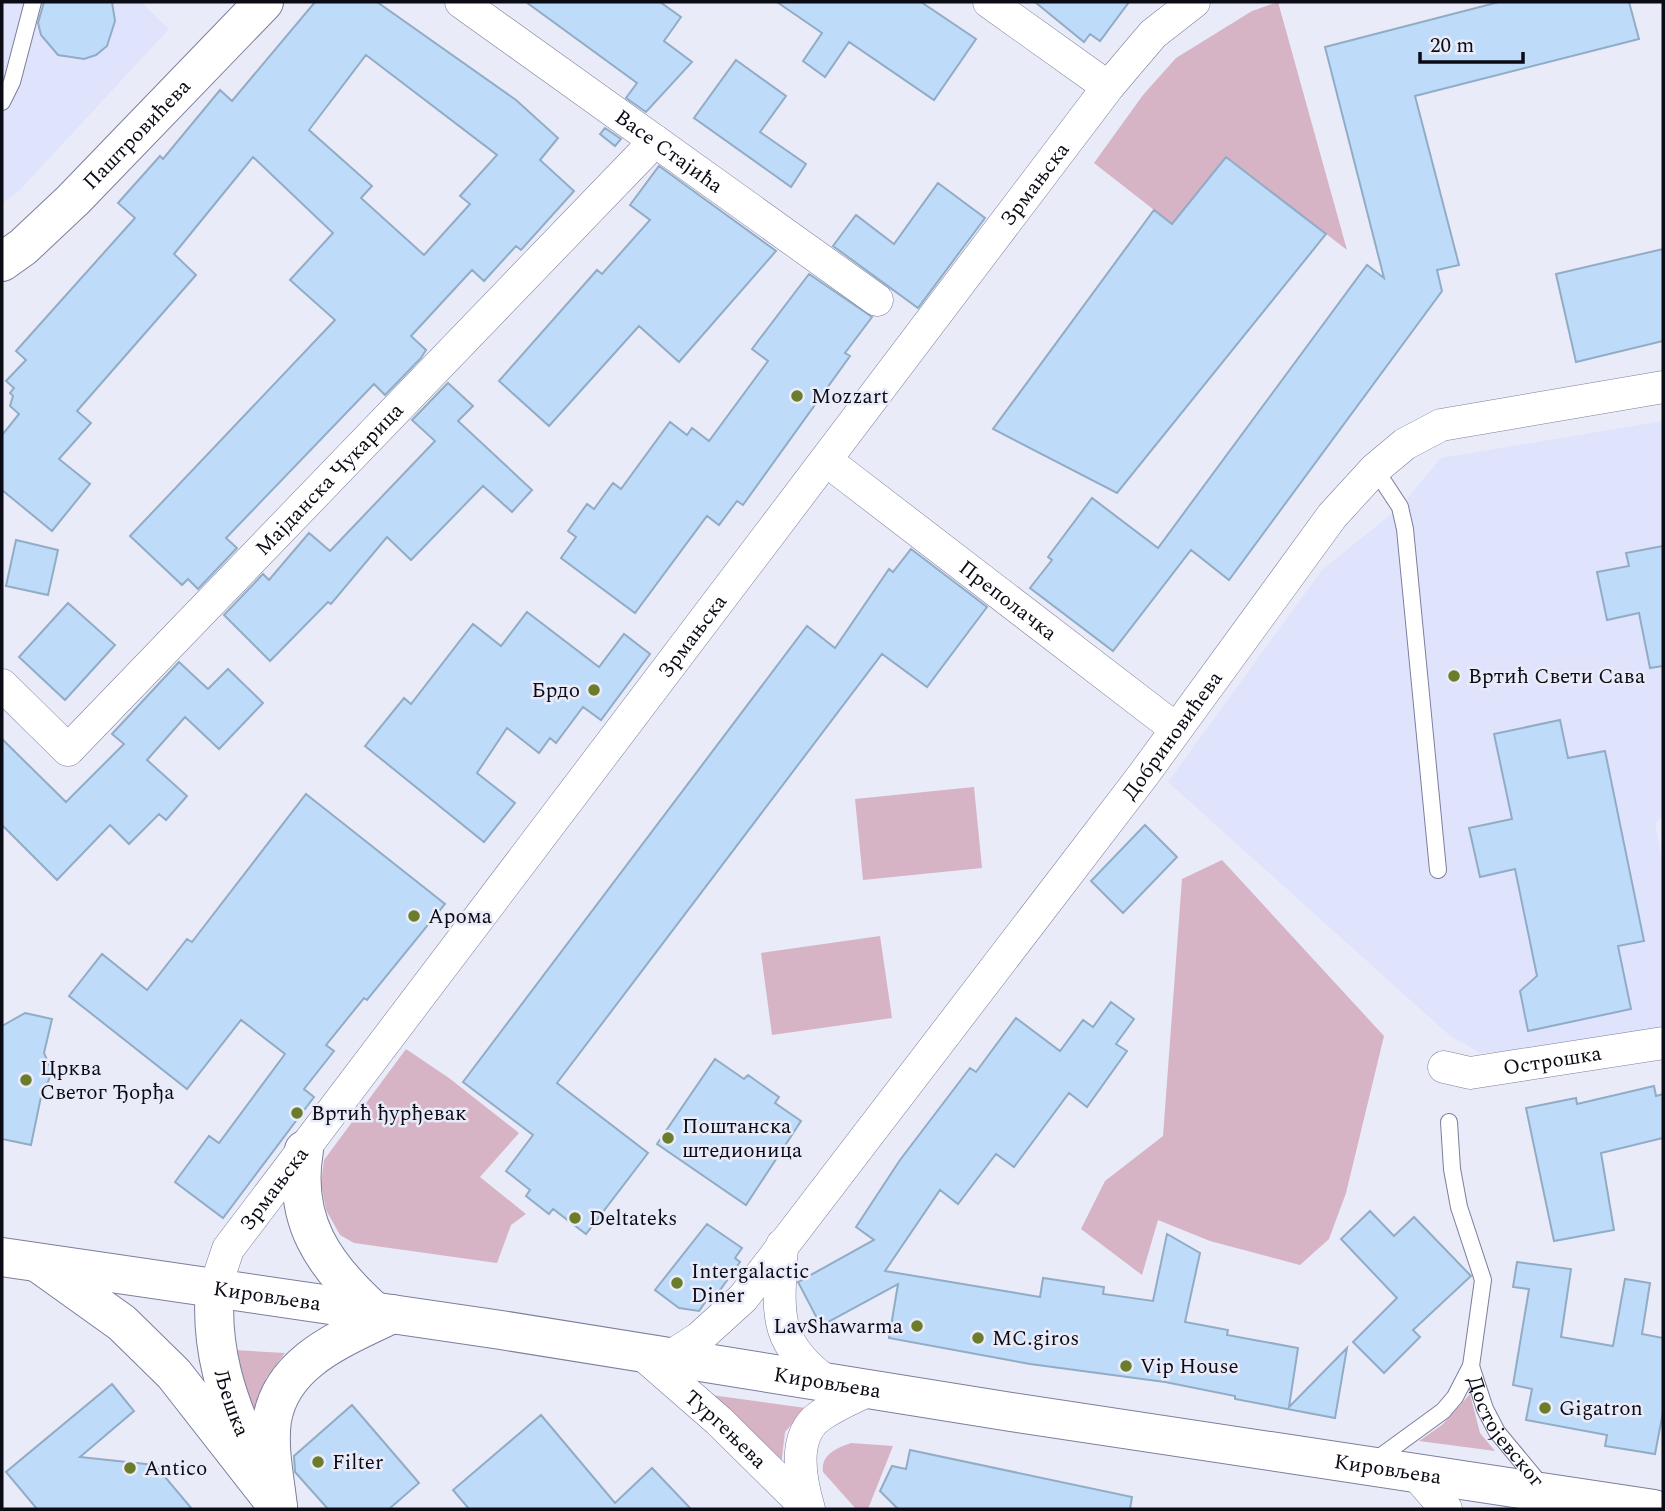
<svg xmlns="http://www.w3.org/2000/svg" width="1665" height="1511" font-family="Spectral,serif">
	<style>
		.built { fill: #e0e3fc }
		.green { fill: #d7b3c6 }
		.building { fill: #bedbf9; stroke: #92acc6; stroke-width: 2; fill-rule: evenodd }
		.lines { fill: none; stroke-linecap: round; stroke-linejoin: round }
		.lane-casing { stroke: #7b7e9d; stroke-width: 18 }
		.street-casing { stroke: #7b7e9d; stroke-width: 33 }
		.secondary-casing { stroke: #7b7e9d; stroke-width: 40 }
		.lane { stroke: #fff; stroke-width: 16 }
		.street { stroke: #fff; stroke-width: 32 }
		.secondary { stroke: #fff; stroke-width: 38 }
		.poi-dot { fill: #6b7c2b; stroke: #e9ebf9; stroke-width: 2.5 }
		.labels { text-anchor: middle; stroke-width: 5; stroke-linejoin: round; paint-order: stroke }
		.street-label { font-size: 21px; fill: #0b0b16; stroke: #e9ebf9 }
		.poi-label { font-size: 21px; fill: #0b0b16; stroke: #e9ebf9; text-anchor: start }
	</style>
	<rect width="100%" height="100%" fill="#e9ebf9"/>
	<path class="built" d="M2,2H141L169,29L18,192L2,203Z
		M1663,421V816L1655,823L1663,865V1040L1480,1053L1449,1035L1168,782L1322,570L1400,507L1441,458Z"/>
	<path class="green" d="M1278,2L1347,250L1226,157L1172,224L1094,163L1143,95L1176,58L1252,11Z
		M974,787L982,868L863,880L855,799Z
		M1222,860L1384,1036L1346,1193L1329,1239L1300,1265L1210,1241L1158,1220L1142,1275L1081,1229L1105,1181L1163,1136L1182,879Z
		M880,936L892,1018L772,1035L761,953Z
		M406,1049L449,1078L519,1133L480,1177L526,1214L511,1225L497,1263L354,1243L340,1235L326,1210L321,1184L324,1160Z
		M235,1350L285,1353L266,1378L253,1418Z
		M697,1393L806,1408L785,1432L781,1466Z
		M1470,1394L1480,1433L1495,1451L1419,1441L1442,1425Z
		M851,1443L893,1446L868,1509H856L823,1472C821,1454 837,1448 851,1443Z"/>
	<path class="building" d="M44,2H112L115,21L107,46L96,55L84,59L58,55L41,35L38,23Z
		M315,2H377L516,100L558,138L540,160L574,191L521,250L516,246L484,281L472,270L411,336L426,350L421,358L385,395L374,384L226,538L237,548L198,589L188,579L182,585L130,536L335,320L290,280L333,233L253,157L174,254L196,275L77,411L91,423L59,459L90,484L52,531L2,490V435L19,414L10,406L13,396L10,393L14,388L6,381L26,360L16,351L135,218L118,203L160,156L163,159L220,90L232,101ZM366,55L497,155L460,196L470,204L424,255L361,198L372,186L309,130Z
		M526,2H660L681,17L664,41L692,62L646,112L626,98L637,83Z
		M777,2H921L976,39L934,100L849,42L825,77L803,61L822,33Z
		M1035,2H1129L1100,41L1090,34L1084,42Z
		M1499,2H1629L1639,39L1415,96L1459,265L1437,270L1442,291L1229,580L1191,550L1113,651L1030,588L1052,560L1048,557L1092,498L1158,548L1367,265L1384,278L1325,47Z
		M736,60L786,96L760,132L806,164L791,187L694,118Z
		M605,128L621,139L615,146L600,134Z
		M1226,157L1326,234L1117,493L993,429L1154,210L1172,224Z
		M659,166L776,251L679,362L639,326L549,426L499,381L597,270L602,274L650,220L630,205Z
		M938,183L985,218L918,308L833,246L856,215L894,244Z
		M1663,249V341L1576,362L1556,274Z
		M809,274L872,317L845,353L850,356L743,505L737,501L719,525L707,516L635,613L561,558L576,537L568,531L587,504L594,509L613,483L621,489L670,422L687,435L692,428L709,441L768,361L752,349Z
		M448,383L473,406L458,421L532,490L512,512L483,486L411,560L387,537L331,604L328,602L270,661L224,615L263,574L269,580L309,533L330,551L435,441L412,420Z
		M16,540L58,550L48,595L6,586Z
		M1663,546V666L1650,668L1639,613L1607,620L1597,572L1629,566L1626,553Z
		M911,549L987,607L927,687L882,654L557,1083L648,1153L586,1234L553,1209L549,1214L526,1196L530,1190L506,1171L533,1135L463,1082L807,626L835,648L889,569L893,572Z
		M68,603L115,645L65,700L19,657Z
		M527,612L599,667L624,634L650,654L601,720L583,707L556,743L550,738L539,753L507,728L477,773L515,803L484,842L365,746L404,698L411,704L473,624L501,646Z
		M179,662L208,689L228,669L263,703L219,749L185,717L147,760L187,796L166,820L159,814L129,844L110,825L57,880L2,825V739L66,802L124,744L112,734Z
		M1560,720L1568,758L1605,751L1644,941L1618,946L1631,1009L1528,1031L1520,991L1537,976L1515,869L1480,877L1469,828L1512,819L1494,734Z
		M306,794L445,904L367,1000L364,998L326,1045L334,1051L304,1089L314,1097L223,1218L175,1182L209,1136L219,1143L285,1054L241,1020L187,1089L69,996L102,954L147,990L187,939L192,942Z
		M1145,825L1177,857L1123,913L1091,881Z
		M1111,1002L1134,1019L1116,1044L1127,1051L1087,1107L1069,1093L1014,1167L996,1154L958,1204L940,1190L885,1271L1040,1297L1043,1278L1104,1287L1103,1294L1153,1301L1167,1234L1200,1253L1185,1322L1228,1330L1227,1335L1298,1348L1289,1407L1347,1348L1335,1418L1235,1399V1396L1165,1382L1030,1364L889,1338L898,1284L821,1326L798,1282L874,1240L856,1227L900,1160L970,1068L976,1072L1016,1018L1060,1051L1083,1020L1093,1027Z
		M25,1013L52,1019L44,1053L52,1071L48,1082L43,1087L31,1145L2,1139V1026Z
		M715,1059L744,1079L748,1075L779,1097L775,1103L801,1121L746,1205L657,1144Z
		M1654,1086L1656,1096L1663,1094V1138L1601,1153L1614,1230L1554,1241L1526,1108L1576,1098L1577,1104Z
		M1370,1211L1394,1236L1414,1217L1471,1276L1413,1330L1420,1337L1384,1373L1353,1342L1397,1298L1341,1239Z
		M707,1224L742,1248L735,1258L740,1262L713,1300L709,1297L699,1311L679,1308L655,1290Z
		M1517,1262L1571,1269L1561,1337L1613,1346L1625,1279L1650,1283L1642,1334L1663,1338V1412L1655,1454L1605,1446L1607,1435L1526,1420L1532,1389L1513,1385L1529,1289L1513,1287Z
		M112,1384L134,1411L80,1457L155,1465L192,1509H37L6,1472Z
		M352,1405L419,1483L389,1509H328L295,1472L294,1456Z
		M541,1415L615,1503L652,1468L691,1509H469L453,1490Z
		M910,1450L1132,1497L1130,1509H898L880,1491L892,1466L906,1469Z"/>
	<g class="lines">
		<defs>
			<g id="lane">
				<path d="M2,102L12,82L33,2"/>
				<path d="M1375,469L1400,507L1405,529L1438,870"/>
				<path id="s1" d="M1471,1366L1485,1409L1497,1432L1541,1485"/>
				<path d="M1373,1462L1443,1411L1455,1397L1471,1366L1483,1280L1459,1207L1452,1169L1449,1122"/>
			</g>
			<g id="street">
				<path id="s2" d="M461,2L877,300"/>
				<path d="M989,2L1108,87"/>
				<path id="s3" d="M840,471L1176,729"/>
				<path id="s4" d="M2,685L68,750L655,141"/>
				<path id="s5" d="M1444,1067L1470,1073L1663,1043"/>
				<path d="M782,1245C779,1310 770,1340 827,1382"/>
				<path id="s6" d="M215,1288L228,1249L1108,87L1153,34L1194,2"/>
				<path id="s7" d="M641,1353L719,1421L808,1509"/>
				<path id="s8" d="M670,1357L699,1338L743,1298L1144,774L1332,516L1375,469L1405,444L1441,425L1663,387"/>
				<path d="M1415,1473L1446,1509"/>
				<path d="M809,1509C801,1482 791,1436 820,1416C835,1405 853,1398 869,1390"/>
			</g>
			<g id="secondary">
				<path id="s9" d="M2,262L23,247L73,200L264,2"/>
				<path d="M304,1150C292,1220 323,1265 374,1311"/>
				<path id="s10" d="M2,1257L501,1330L1011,1412L1654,1509"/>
				<path d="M41,1265L122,1323L174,1374L278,1507"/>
				<path id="s11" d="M215,1288C210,1347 226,1398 251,1451"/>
				<path d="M278,1507C275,1479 268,1448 272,1420C282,1360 344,1338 392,1314"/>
			</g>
		</defs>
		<use href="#lane" class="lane-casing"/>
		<use href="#street" class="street-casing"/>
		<use href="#secondary" class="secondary-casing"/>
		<use href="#lane" class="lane"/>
		<use href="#street" class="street"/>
		<use href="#secondary" class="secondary"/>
	</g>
	<g class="poi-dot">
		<circle cx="797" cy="396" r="7"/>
		<circle cx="1454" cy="676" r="7"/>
		<circle cx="594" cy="690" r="7"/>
		<circle cx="414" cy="916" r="7"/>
		<circle cx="26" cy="1080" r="7"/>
		<circle cx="297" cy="1113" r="7"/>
		<circle cx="668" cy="1138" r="7"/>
		<circle cx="575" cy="1218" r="7"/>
		<circle cx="677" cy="1283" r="7"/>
		<circle cx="917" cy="1326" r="7"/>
		<circle cx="978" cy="1338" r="7"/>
		<circle cx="1126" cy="1366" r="7"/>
		<circle cx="1545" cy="1408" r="7"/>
		<circle cx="318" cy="1462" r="7"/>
		<circle cx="130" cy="1468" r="7"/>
	</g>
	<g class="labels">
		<g class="street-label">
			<text dy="7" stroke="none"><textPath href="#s9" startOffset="186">Паштровићева</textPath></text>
			<text dy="7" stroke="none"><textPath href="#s2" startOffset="256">Васе Стајића</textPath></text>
			<text dy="7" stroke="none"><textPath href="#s6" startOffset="1377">Зрмањска</textPath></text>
			<text dy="7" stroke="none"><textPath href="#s4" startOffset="469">Мајданска Чукарица</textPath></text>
			<text dy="7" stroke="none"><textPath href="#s3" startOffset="212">Преполачка</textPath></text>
			<text dy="7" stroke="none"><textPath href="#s6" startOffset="810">Зрмањска</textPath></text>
			<text dy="7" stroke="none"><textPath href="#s8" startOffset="802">Добриновићева</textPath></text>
			<text dy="7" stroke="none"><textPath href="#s5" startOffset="110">Острошка</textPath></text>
			<text dy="7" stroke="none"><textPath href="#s6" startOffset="117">Зрмањска</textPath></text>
			<text dy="7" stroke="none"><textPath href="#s10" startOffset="268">Кировљева</textPath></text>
			<text dy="7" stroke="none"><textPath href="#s10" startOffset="835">Кировљева</textPath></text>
			<text dy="7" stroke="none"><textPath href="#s11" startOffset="117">Љешка</textPath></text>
			<text dy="7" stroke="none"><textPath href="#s1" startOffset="75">Достојевског</textPath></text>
			<text dy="7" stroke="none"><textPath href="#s7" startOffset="114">Тургењева</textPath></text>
			<text dy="7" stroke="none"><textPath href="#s10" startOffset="1402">Кировљева</textPath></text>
		</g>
		<g class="poi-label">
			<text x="811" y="403">Mozzart</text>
			<text x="1468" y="683">Вртић Свети Сава</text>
			<text x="580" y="697" text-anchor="end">Брдо</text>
			<text x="428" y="923">Арома</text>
			<text x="40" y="1075">Црква<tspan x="40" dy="24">Светог Ђорђа</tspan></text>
			<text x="311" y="1120">Вртић ђурђевак</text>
			<text x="682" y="1133">Поштанска<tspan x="682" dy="24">штедионица</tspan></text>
			<text x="589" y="1225">Deltateks</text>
			<text x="691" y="1278">Intergalactic<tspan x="691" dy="24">Diner</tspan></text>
			<text x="903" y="1333" text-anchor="end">LavShawarma</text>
			<text x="992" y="1345">MC.giros</text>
			<text x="1140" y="1373">Vip House</text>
			<text x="1559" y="1415">Gigatron</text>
			<text x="332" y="1469">Filter</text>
			<text x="144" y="1475">Antico</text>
		</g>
	</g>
	<rect width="1665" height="1511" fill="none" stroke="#0b0b16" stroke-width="7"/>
	<path d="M1420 52v10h103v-10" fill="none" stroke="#0b0b16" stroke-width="3.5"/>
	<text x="1430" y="52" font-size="21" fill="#0b0b16" stroke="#e9ebf9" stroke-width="5" paint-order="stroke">20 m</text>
</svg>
